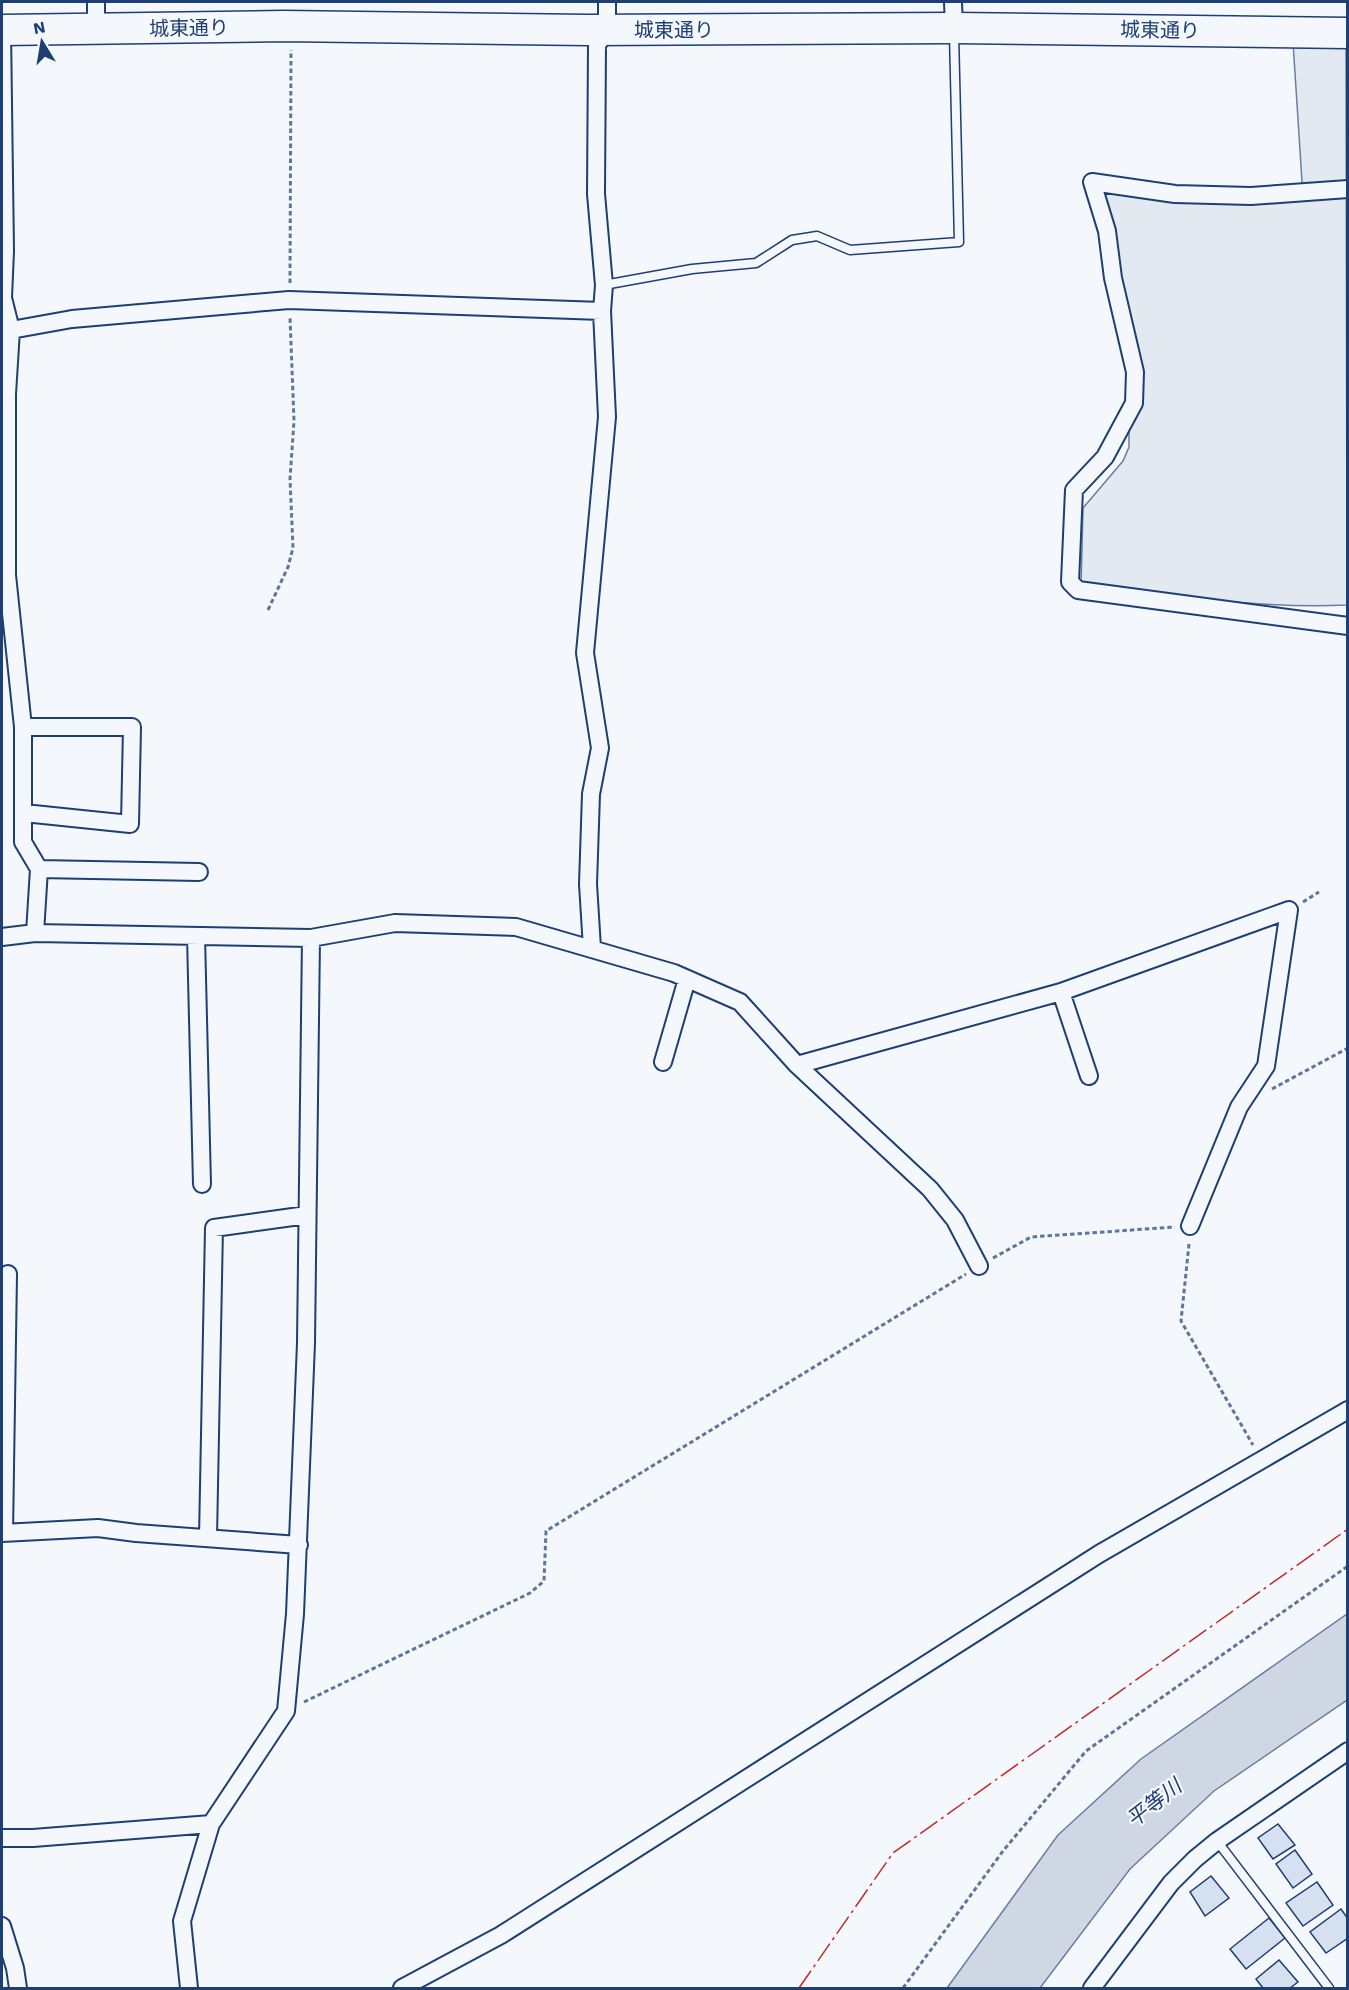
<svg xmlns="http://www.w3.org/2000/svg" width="1349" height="1990" font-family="'Work Sans','Noto Sans JP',sans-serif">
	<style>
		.green { fill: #e3e9f0; stroke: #687fa3; stroke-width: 1.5 }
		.water { fill: #cfd7e4; stroke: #687fa3; stroke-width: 1.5 }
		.building { fill: #d5e0f0; stroke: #1d3f73; stroke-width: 1.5 }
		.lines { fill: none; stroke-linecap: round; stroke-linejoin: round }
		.lane-casing { stroke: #1d3f73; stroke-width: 11 }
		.street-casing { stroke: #1d3f73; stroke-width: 20 }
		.highway-casing { stroke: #1d3f73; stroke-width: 33 }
		.path { stroke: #5e769c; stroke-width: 3; stroke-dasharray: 4.5 3; stroke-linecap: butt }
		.lane { stroke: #f4f7fb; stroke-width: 8 }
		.street { stroke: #f4f7fb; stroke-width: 16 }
		.highway { stroke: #f4f7fb; stroke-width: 30 }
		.power { stroke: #c62828; stroke-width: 1.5; stroke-dasharray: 21 4.5 3 4.5; stroke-linecap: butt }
		.labels { text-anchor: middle; stroke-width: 4.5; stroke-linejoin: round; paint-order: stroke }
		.street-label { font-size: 20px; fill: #1d3f73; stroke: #f4f7fb }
		.water-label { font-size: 21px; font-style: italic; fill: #1d3f73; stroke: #f4f7fb }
	</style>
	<rect width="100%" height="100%" fill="#f4f7fb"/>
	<path class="green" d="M1293,42L1346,43L1347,605C1258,609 1170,595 1081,586L1083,508L1123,461L1129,447V423L1142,403L1103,193L1303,197Z"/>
	<path class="water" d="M1347,1614V1700L1214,1791L1130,1869L1040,1988H947L1058,1835L1141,1759Z"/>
	<path class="building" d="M1278,1824L1295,1845L1273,1859L1258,1838Z
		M1295,1850L1312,1874L1293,1888L1276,1864Z
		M1211,1876L1229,1898L1205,1916L1190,1892Z
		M1317,1882L1333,1905L1303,1926L1286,1903Z
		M1341,1909L1348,1919V1938L1326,1953L1310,1932Z
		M1269,1918L1285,1938L1246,1969L1230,1949Z
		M1279,1960L1298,1982L1290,1988H1263L1256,1979Z"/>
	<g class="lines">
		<defs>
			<path id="lane" d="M604,285L692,269L756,263L792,240L817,236L850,250L959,242L954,34
				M1217,1841L1329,1988"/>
			<path id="street" d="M953,2L954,28
				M96,29V2
				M2,30L5,251L3,298L11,330L7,394V575L23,727V842L39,869L35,933
				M1348,189L1251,196L1175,194L1092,182L1107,231L1113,278L1135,372L1134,403L1105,457L1074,490L1070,582L1078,590L1348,626
				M2,329L11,330L72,319L289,300L602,311
				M23,727H132L130,824L24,813
				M39,869L199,872
				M196,936L202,1184
				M2,937L35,933L311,938L395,923L516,927L674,973L740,1002L797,1065L930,1189L955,1220L979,1266
				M592,948L588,884L591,794L600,748L585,653L607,417L602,311L604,285L596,194L597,45L607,30V2
				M1061,992L1089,1076
				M663,1062L687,979
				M797,1065L1061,992L1289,910L1266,1066L1239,1107L1190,1226
				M2,1533L98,1528L136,1533L299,1545
				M4,1533L8,1274
				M208,1538L214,1228L307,1215
				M2,1838H33L211,1824
				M2,1926L15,1968L18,1988
				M189,1988L182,1921L211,1824L286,1711L295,1614L306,1343L311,938
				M402,1988L501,1935L1099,1554L1348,1410
				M1092,1988L1171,1883L1195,1859L1217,1841L1348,1751"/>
			<path id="highway" d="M2,30L283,26L588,30L954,28L1348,33"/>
		</defs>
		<use href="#lane" class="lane-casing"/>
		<use href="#street" class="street-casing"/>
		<use href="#highway" class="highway-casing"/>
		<path class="path" d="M290,283L291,50
			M268,610L288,567L293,548L290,479L294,421L290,317
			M1303,902L1319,892
			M1272,1089L1348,1048
			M1189,1244L1181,1321L1253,1445
			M993,1258L1031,1237L1175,1227
			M304,1702L530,1593L544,1581L546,1531L966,1274
			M903,1988L1003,1851L1086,1751L1348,1566"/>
		<use href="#lane" class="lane"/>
		<use href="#street" class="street"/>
		<use href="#highway" class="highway"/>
		<path class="power" d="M799,1988L893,1853L1348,1529"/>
	</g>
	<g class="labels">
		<g class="street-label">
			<text transform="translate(189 28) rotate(-1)" y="7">城東通り</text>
			<text x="674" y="37">城東通り</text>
			<text transform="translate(1160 30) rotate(1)" y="7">城東通り</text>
		</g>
		<g class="water-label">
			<text transform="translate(1154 1803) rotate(-38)" y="7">平等川</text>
		</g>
	</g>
	<rect width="1349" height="1990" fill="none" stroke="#1d3f73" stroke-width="6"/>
	<g transform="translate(42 42) rotate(349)" stroke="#f4f7fb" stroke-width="4.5" paint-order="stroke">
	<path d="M0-4.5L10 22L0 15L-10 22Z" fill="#1d3f73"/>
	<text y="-9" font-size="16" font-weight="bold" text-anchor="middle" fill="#1d3f73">N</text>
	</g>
</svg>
